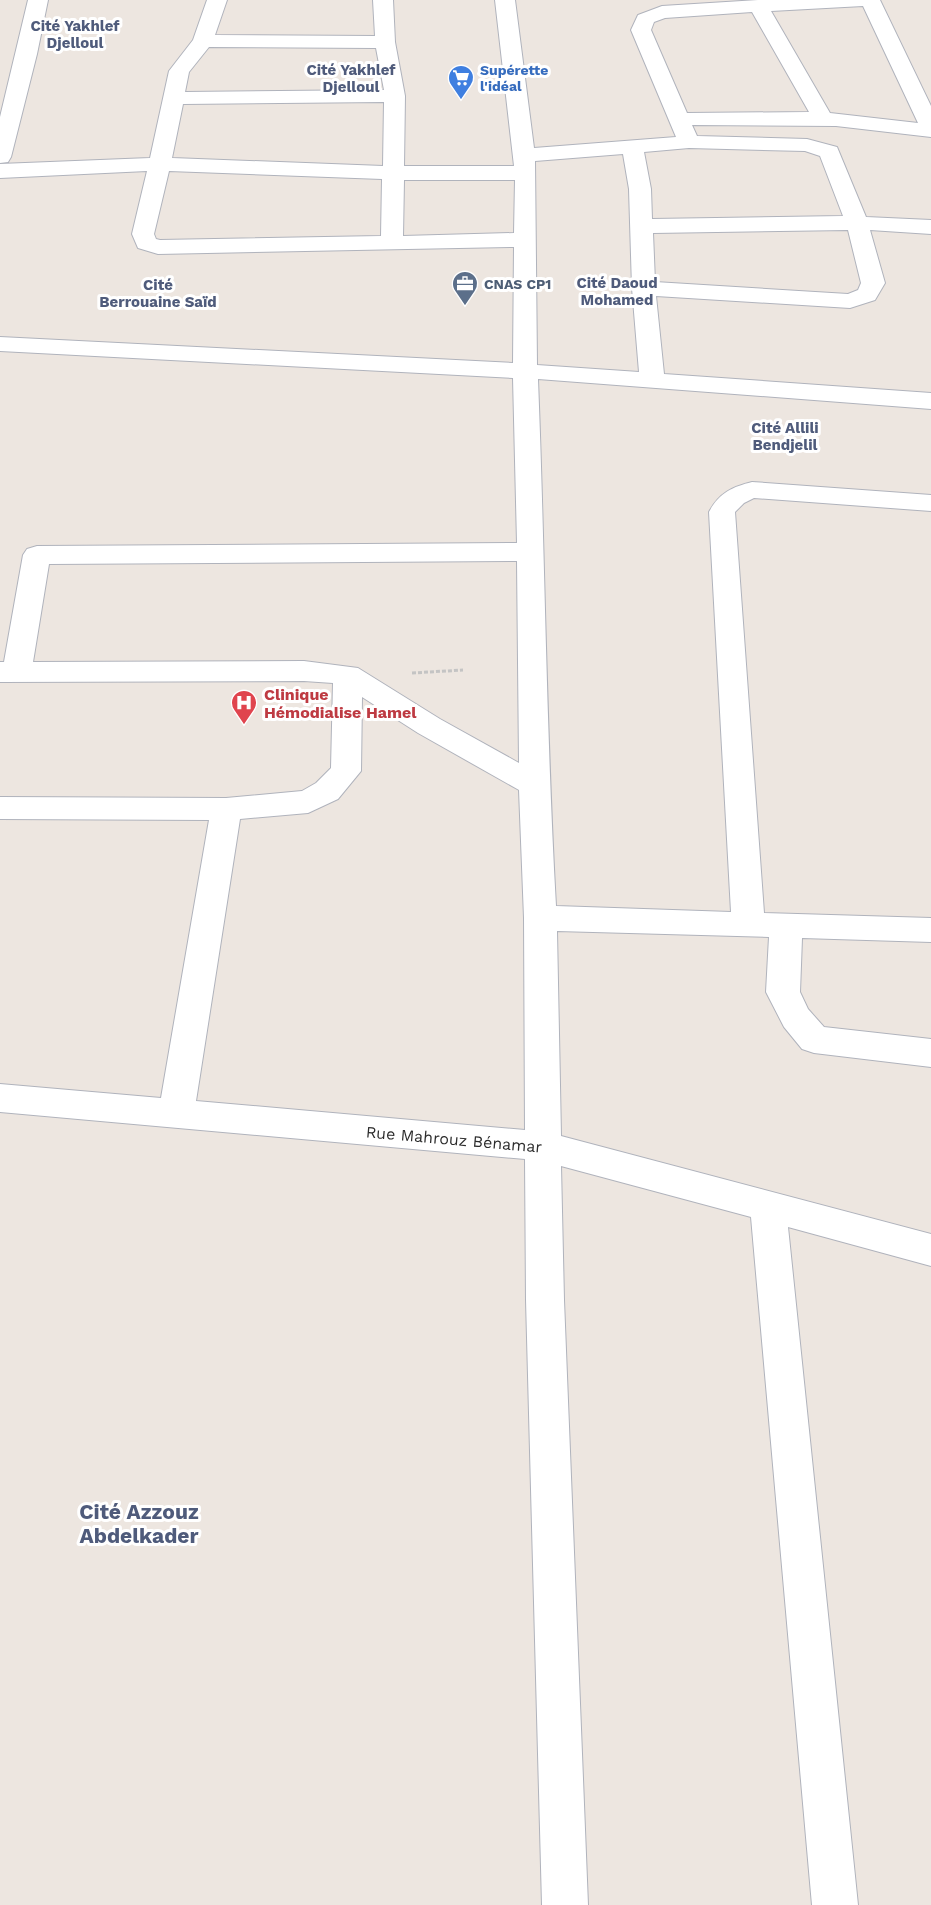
<svg xmlns="http://www.w3.org/2000/svg" width="931" height="1905" font-family="'Work Sans',sans-serif">
	<style>
		.lines { fill: none; stroke-linecap: round; stroke-linejoin: round }
		.minor-casing { stroke: #b0b3bc; stroke-width: 2 }
		.path { stroke: #c4c4c4; stroke-width: 3; stroke-dasharray: 4 2; stroke-linecap: butt }
		.minor { fill: #fff; fill-rule: evenodd }
		.labels { text-anchor: middle; stroke-width: 6; stroke-linejoin: round; paint-order: stroke }
		.far-shop-label { font-size: 14px; font-weight: bold; fill: #366cbe; stroke: #fff; text-anchor: start }
		.far-service-label { font-size: 14px; font-weight: bold; fill: #4e5e75; stroke: #fff; text-anchor: start }
		.far-neighbourhood-label { font-size: 15px; font-weight: bold; fill: #4f5b7b; stroke: #fff }
		.health-label { font-size: 16px; font-weight: bold; fill: #be3a42; stroke: #fff; text-anchor: start }
		.street-label { font-size: 16px; fill: #2c2c2c; stroke: #fff }
		.near-neighbourhood-label { font-size: 21px; font-weight: bold; fill: #4f5b7b; stroke: #fff }
	</style>
	<rect width="100%" height="100%" fill="#ede6e0"/>
	<g class="lines">
		<defs>
			<path id="minor" d="M28,0H48L37,54L11,157L8,162L0,163V117Z
				M207,0H227L215,35L375,36L373,0H393L395,42L405,96L404,166H514L495,0H515L534,148L676,137L631,30L638,15L662,6L758,0H880L931,106V137L836,126L692,125L697,136L807,139L837,147L866,217L931,220V234L870,230L885,283L875,300L850,308L656,296L664,374L931,393V409L538,379C545,555 546,731 556,906L731,912L709,512C719,493 732,487 752,482L931,495V511L754,498L744,503L735,512L764,913L931,918V942L802,938L800,992L808,1009L824,1027L931,1039V1067L814,1053L802,1049L784,1027L766,992L769,937L557,931L561,1136L931,1234V1266L788,1227L858,1905H812L751,1217L561,1166L564,1300L588,1905H542L526,1300L525,1159L0,1112V1084L161,1098L209,820L0,819V797L226,798L302,791L316,783L331,768L333,683L304,681L0,682V662H4L23,555L27,549L37,546L517,543L513,378L0,351V337L513,363L514,247L158,254L138,248L132,234L147,171L0,178V164L150,158L169,71L193,40ZM863,6L918,123L830,113L771,11ZM752,12L809,112L687,113L651,30L654,22L665,18ZM209,47L376,48L384,90L185,92L189,72ZM384,102L383,166L172,158L183,104ZM689,148L805,151L820,156L843,216L652,219L651,189L644,152ZM623,154L629,189L632,288L639,372L537,365L535,161ZM169,171L382,179L381,236L160,240L156,239L154,234ZM404,180H515L514,233L403,236ZM848,230L861,283L858,290L848,294L655,282L653,233ZM517,561L519,763L440,719L358,668L304,661L33,662L49,564ZM362,697L418,733L519,790L524,918L525,1130L196,1101L240,819L308,813L338,799L361,771Z"/>
		</defs>
		<use href="#minor" class="minor-casing"/>
		<path class="path" d="M412,673L463,670"/>
		<use href="#minor" class="minor"/>
	</g>
	<defs>
		<symbol id="supermarket-pin" viewBox="-11 -11 22 30"><path d="M0 17L-7.5 6A9.5 9.5 0 1 1 7.5 6Z" fill="#3f7fe0" stroke="#fff"/><path d="M-6-5.5h2.5l.6 2H6L4.5 2H-2.5L-4.4-4H-6ZM-1.5 3.2a1.3 1.3 0 1 0 .1 0ZM3 3.2a1.3 1.3 0 1 0 .1 0Z" fill="#fff"/></symbol>
		<symbol id="office-pin" viewBox="-11 -11 22 30"><path d="M0 17L-7.5 6A9.5 9.5 0 1 1 7.5 6Z" fill="#5c6f8a" stroke="#fff"/><path d="M-6-3h4V-5.5h4V-3h4V5H-6ZM-1-4.5V-3h2v-1.5ZM-6 0V1H6V0Z" fill="#fff"/></symbol>
		<symbol id="hospital-pin" viewBox="-11 -11 22 30"><path d="M0 17L-7.5 6A9.5 9.5 0 1 1 7.5 6Z" fill="#e0444e" stroke="#fff"/><path d="M-5-5h3v3.5h4V-5h3V5h-3V1.5h-4V5h-3Z" fill="#fff"/></symbol>
	</defs>
	<g fill-rule="evenodd">
		<use href="#supermarket-pin" x="446" y="63" width="30" height="40"/>
		<use href="#office-pin" x="450" y="269" width="30" height="40"/>
		<use href="#hospital-pin" x="229" y="688" width="30" height="40"/>
	</g>
	<g class="labels">
		<g class="far-shop-label">
			<text x="480" y="75">Supérette<tspan x="480" dy="16">l'idéal</tspan></text>
		</g>
		<g class="far-service-label">
			<text x="484" y="289">CNAS CP1</text>
		</g>
		<g class="far-neighbourhood-label">
			<text x="75" y="31">Cité Yakhlef<tspan x="75" dy="17">Djelloul</tspan></text>
			<text x="351" y="75">Cité Yakhlef<tspan x="351" dy="17">Djelloul</tspan></text>
			<text x="617" y="288">Cité Daoud<tspan x="617" dy="17">Mohamed</tspan></text>
			<text x="158" y="290">Cité<tspan x="158" dy="17">Berrouaine Saïd</tspan></text>
			<text x="785" y="433">Cité Allili<tspan x="785" dy="17">Bendjelil</tspan></text>
		</g>
		<g class="health-label">
			<text x="264" y="700">Clinique<tspan x="264" dy="18">Hémodialise Hamel</tspan></text>
		</g>
		<g class="street-label">
			<text transform="translate(454 1139) rotate(5)" y="6">Rue Mahrouz Bénamar</text>
		</g>
		<g class="near-neighbourhood-label">
			<text x="139" y="1519">Cité Azzouz<tspan x="139" dy="24">Abdelkader</tspan></text>
		</g>
	</g>
</svg>
